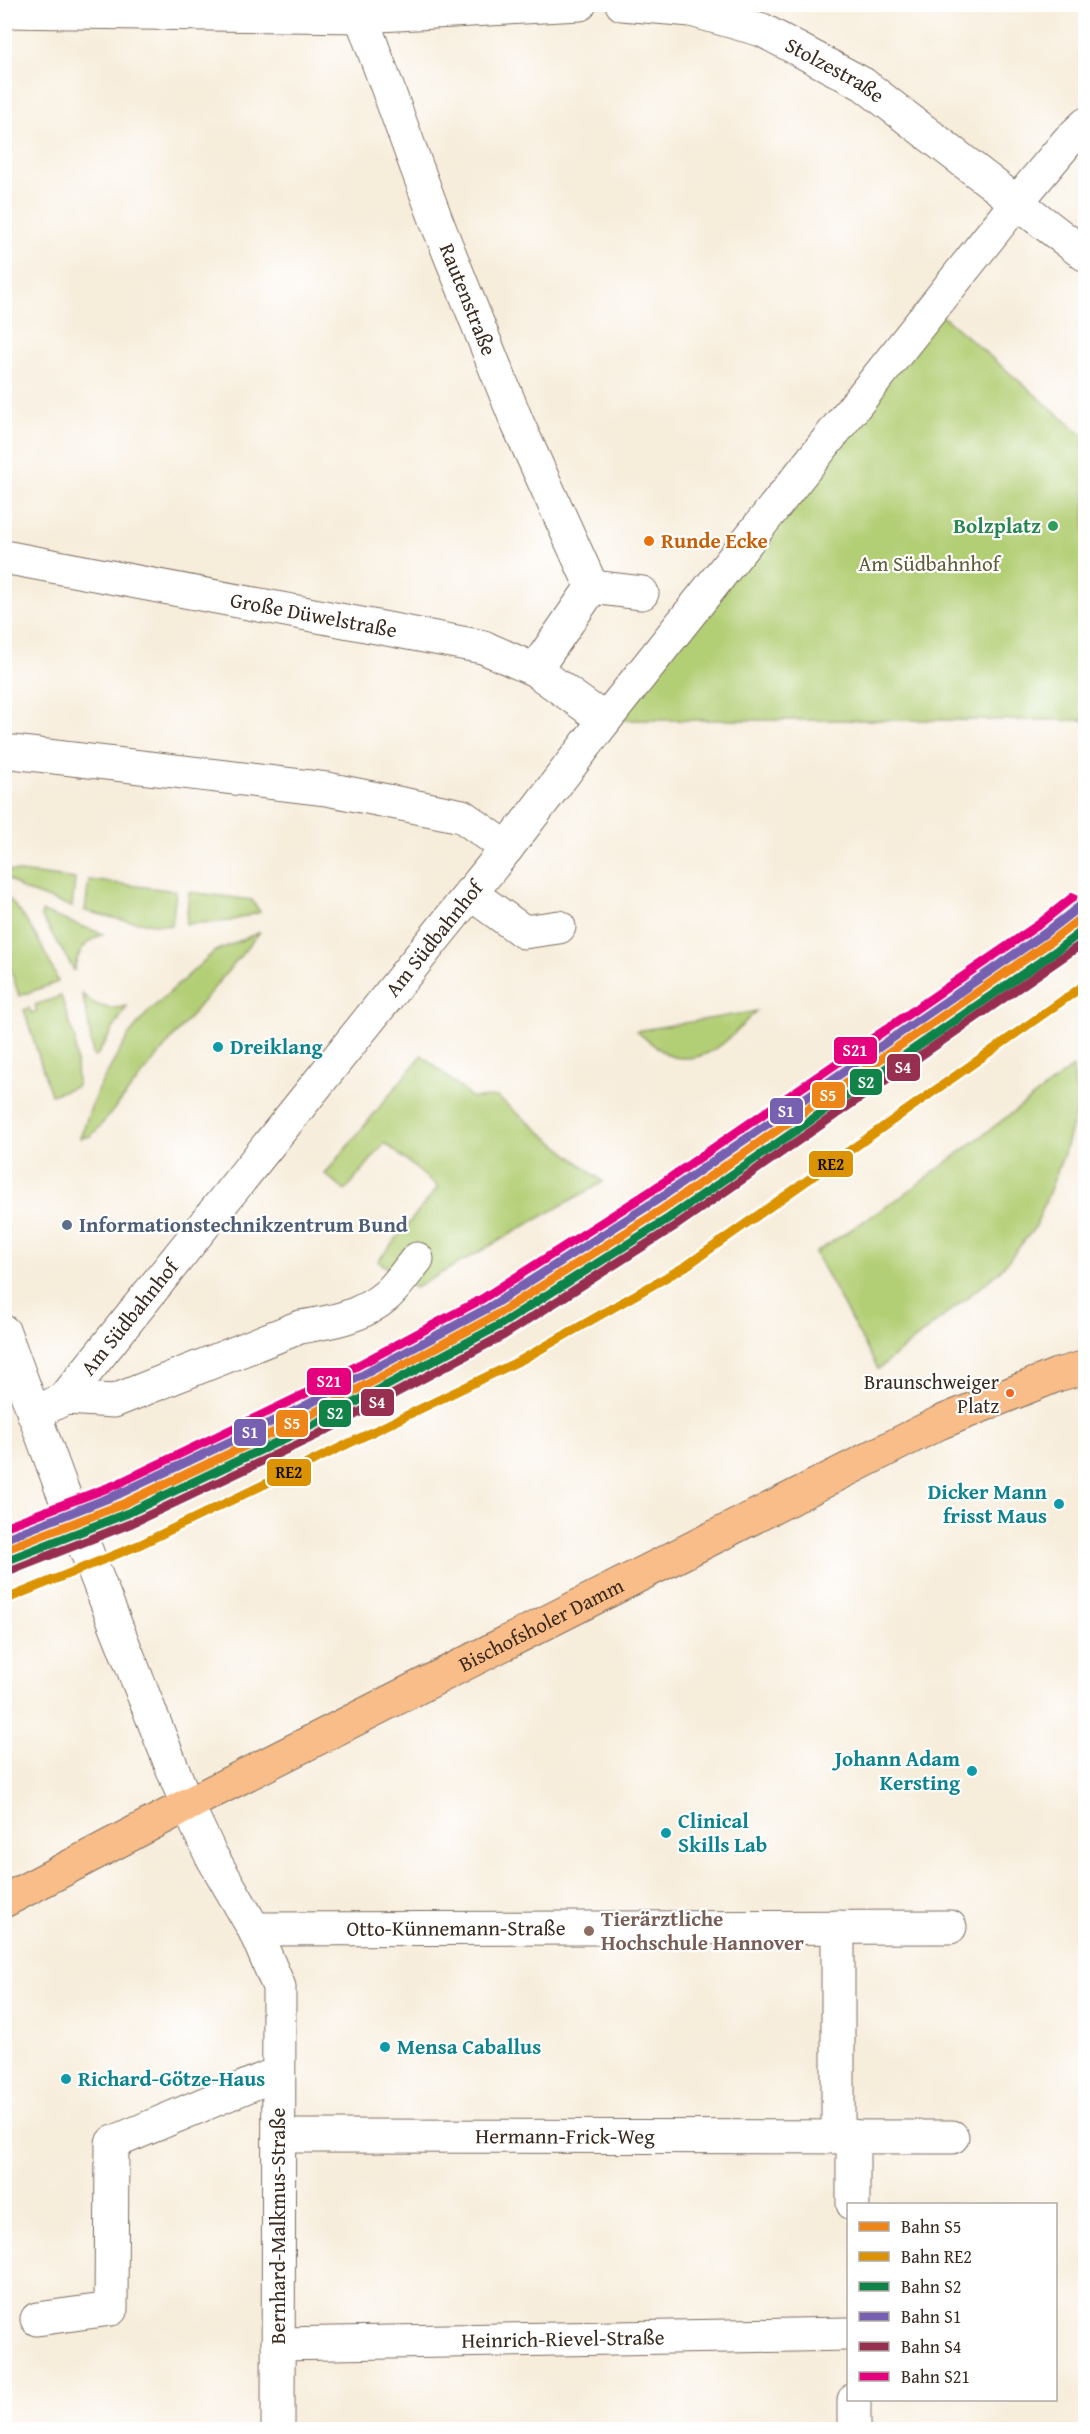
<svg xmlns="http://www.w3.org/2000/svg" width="1090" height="2434" font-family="'Gentium Book Plus',serif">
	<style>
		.green { fill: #b3cf76; stroke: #777c4a; stroke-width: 1.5 }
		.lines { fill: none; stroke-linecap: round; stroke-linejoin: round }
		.minor-casing { stroke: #7d6e60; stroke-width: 35 }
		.major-casing { stroke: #7d6e60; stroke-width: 35 }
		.minor { stroke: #fff; stroke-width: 33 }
		.major { stroke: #f8bd89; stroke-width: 33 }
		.rail-1-casing { stroke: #fff; stroke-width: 14 }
		.rail-2-casing { stroke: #fff; stroke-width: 14 }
		.rail-3-casing { stroke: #fff; stroke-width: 14 }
		.rail-4-casing { stroke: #fff; stroke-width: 14 }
		.rail-5-casing { stroke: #fff; stroke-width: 14 }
		.rail-6-casing { stroke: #fff; stroke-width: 14 }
		.rail-1 { stroke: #ee8518; stroke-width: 9 }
		.rail-2 { stroke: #db9304; stroke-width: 9 }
		.rail-3 { stroke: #118349; stroke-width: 9 }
		.rail-4 { stroke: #7760b0; stroke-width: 9 }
		.rail-5 { stroke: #972f50; stroke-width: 9 }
		.rail-6 { stroke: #e5007d; stroke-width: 9 }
		.leisure-dot { fill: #2e9e5b; stroke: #fff; stroke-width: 2 }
		.food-dot { fill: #e8710a; stroke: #fff; stroke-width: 2 }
		.culture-dot { fill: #0f9aa8; stroke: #fff; stroke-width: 2 }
		.service-dot { fill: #5c6f8a; stroke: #fff; stroke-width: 2 }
		.bus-dot { fill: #f26522; stroke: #fff; stroke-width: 2 }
		.education-dot { fill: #8d6e63; stroke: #fff; stroke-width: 2 }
		.labels { text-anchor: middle; stroke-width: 4.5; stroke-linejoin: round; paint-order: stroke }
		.bus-label { font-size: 20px; fill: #3b2a1e; stroke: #fff; text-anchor: end }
		.street-label { font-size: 21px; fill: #3b2a1e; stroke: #fff }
		.leisure-label { font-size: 21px; font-weight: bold; fill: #27864d; stroke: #fff; text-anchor: end }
		.food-label { font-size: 21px; font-weight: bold; fill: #c56008; stroke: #fff; text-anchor: start }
		.park-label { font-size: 21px; fill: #5f5c38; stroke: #fff }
		.culture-label { font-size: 21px; font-weight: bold; fill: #0d838f; stroke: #fff; text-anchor: start }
		.service-label { font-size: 21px; font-weight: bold; fill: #4e5e75; stroke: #fff; text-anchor: start }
		.education-label { font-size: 21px; font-weight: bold; fill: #785e54; stroke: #fff; text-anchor: start }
		.line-badge { stroke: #fff; stroke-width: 2 }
		.badge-label { font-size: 16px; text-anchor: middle; font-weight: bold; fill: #fff }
		.pale-badge-label { font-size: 16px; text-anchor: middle; font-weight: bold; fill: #111 }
	</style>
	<rect width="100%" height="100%" fill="#fff"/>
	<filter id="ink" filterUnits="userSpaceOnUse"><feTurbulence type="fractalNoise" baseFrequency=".0167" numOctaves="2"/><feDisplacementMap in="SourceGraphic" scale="12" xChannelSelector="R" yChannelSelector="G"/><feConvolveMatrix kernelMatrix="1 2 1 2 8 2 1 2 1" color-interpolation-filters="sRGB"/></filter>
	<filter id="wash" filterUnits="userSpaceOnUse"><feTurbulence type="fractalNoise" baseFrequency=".008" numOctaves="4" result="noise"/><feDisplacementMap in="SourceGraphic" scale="24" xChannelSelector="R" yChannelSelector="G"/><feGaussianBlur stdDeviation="1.35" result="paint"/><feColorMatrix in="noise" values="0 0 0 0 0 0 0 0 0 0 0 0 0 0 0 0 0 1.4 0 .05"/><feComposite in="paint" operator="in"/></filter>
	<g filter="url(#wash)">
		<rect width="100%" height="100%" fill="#f7eddb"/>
		<path class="green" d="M933,308L1085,437V720H605Z
			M5,870L75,879L72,907L24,890L5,876Z
			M89,880L176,891L172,926L122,920L85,911Z
			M189,892L252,900L260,912L230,921L186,924Z
			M4,894C26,914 48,955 58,982L19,996L5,951Z
			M42,912L103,934C85,941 78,951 74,970L41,916Z
			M260,932L101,1125L91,1136L80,1138L97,1091L129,1035L148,1012L214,952Z
			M82,994C96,1007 108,1011 127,1006L96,1057L93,1056L88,1020Z
			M61,996L75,1040L77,1086L51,1095L24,1010L29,1008L31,1013L37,1011L35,1005Z
			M756,1011C732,1035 712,1064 674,1057C665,1056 644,1037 636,1031Z
			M422,1055L472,1098L497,1097L603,1182L415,1288L378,1261L438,1187L385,1143L345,1191L325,1174Z
			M1073,1067L1077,1107L1063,1156L1036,1226L999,1272L878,1369L815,1253L901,1197Z"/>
	</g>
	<g filter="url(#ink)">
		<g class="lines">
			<defs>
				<g id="minor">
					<path id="s1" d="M361,4V16L438,225L517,422L592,587"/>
					<path id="s2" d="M622,4L691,10L762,30L863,84L1084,254"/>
					<path d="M4,11L361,16L580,4"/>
					<path id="s3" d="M4,557L483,647L535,670L605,720"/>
					<path d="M535,670L592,587L642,593"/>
					<path d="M4,751L327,789L462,816L507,848"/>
					<path d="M470,893L524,932L559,927"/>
					<path d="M4,1332L61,1487L187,1805L211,1855L254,1929L279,1987L278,2430"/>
					<path d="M65,1398L114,1401L300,1327C331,1322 362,1317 387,1295C398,1285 407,1271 417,1259"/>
					<path id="s4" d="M34,1414L65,1398L507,848L605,720L1017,202L1068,141L1086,124"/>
					<path d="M838,1927V2136"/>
					<path id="s5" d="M254,1929L950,1927"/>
					<path id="s6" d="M279,2136L952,2137"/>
					<path d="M853,2136V2204"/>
					<path d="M37,2319L111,2309L112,2143L278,2073"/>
					<path id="s7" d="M278,2344L848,2334"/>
					<path d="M854,2400V2430"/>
				</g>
				<g id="major">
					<path id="s8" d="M4,1901L210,1793L939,1423L1057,1375L1086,1367"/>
				</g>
			</defs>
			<use href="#minor" class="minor-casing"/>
			<use href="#major" class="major-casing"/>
			<use href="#minor" class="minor"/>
			<use href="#major" class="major"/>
			<defs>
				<path id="rail-1" d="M4,1550L123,1504L308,1416L493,1317L663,1209L1050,942L1086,914"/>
				<path id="rail-2" d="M4,1600L139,1545L523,1359L686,1266L1086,984"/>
				<path id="rail-3" d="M8,1560L128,1513L313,1425L498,1326L669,1218L1056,951L1086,928"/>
				<path id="rail-4" d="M4,1539L119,1494L303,1407L488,1308L657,1200L1044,934L1080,906"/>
				<path id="rail-5" d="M12,1570L132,1523L317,1435L504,1335L675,1226L1086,941"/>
				<path id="rail-6" d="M4,1527L115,1485L299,1397L482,1299L651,1191L1038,925L1073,897"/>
			</defs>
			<use href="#rail-1" class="rail-1-casing"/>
			<use href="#rail-2" class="rail-2-casing"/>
			<use href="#rail-3" class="rail-3-casing"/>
			<use href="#rail-4" class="rail-4-casing"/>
			<use href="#rail-5" class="rail-5-casing"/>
			<use href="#rail-6" class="rail-6-casing"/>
			<use href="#rail-1" class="rail-1"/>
			<use href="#rail-2" class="rail-2"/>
			<use href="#rail-3" class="rail-3"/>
			<use href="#rail-4" class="rail-4"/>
			<use href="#rail-5" class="rail-5"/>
			<use href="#rail-6" class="rail-6"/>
		</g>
	</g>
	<circle class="leisure-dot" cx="1053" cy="526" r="6"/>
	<circle class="food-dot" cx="649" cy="541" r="6"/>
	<g class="culture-dot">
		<circle cx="218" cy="1047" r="6"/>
		<circle cx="1059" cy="1504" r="6"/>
		<circle cx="972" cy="1771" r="6"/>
		<circle cx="666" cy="1833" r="6"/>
		<circle cx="385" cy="2047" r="6"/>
		<circle cx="66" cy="2079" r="6"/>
	</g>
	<circle class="service-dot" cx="67" cy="1225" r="6"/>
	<circle class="bus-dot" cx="1010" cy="1393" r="5"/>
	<circle class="education-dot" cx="589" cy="1931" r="6"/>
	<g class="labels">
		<g class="bus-label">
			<text x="999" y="1389">Braunschweiger<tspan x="999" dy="24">Platz</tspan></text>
		</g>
		<g class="street-label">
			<text dy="7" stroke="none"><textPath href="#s2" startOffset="226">Stolzestraße</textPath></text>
			<text dy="7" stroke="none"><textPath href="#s1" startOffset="315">Rautenstraße</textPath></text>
			<text dy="7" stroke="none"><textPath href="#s3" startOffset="315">Große Düwelstraße</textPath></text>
			<text dy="7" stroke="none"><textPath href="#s4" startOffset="624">Am Südbahnhof</textPath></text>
			<text dy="7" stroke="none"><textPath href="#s4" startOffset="138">Am Südbahnhof</textPath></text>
			<text dy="7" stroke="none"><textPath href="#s8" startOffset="604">Bischofsholer Damm</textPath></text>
			<text dy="7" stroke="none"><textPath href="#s5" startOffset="202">Otto-Künnemann-Straße</textPath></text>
			<text dy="7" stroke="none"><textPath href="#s6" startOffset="286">Hermann-Frick-Weg</textPath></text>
			<text transform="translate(278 2226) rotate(-90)" y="7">Bernhard-Malkmus-Straße</text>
			<text dy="7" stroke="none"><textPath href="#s7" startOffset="285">Heinrich-Rievel-Straße</textPath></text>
		</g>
		<g class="leisure-label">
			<text x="1041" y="533">Bolzplatz</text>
		</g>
		<g class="food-label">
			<text x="661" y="548">Runde Ecke</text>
		</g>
		<g class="park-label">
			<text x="929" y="571">Am Südbahnhof</text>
		</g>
		<g class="culture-label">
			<text x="230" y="1054">Dreiklang</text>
			<text x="1047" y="1499" text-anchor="end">Dicker Mann<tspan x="1047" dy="24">frisst Maus</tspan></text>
			<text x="960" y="1766" text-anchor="end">Johann Adam<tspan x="960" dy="24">Kersting</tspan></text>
			<text x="678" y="1828">Clinical<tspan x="678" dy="24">Skills Lab</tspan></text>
			<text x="397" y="2054">Mensa Caballus</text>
			<text x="78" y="2086">Richard-Götze-Haus</text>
		</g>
		<g class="service-label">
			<text x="79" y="1232">Informationstechnikzentrum Bund</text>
		</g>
		<g class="education-label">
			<text x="601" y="1926">Tierärztliche<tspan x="601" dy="24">Hochschule Hannover</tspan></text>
		</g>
	</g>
	<g class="line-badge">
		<rect x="833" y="1036" width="45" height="29" rx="6" fill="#e5007d"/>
		<rect x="886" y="1053" width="35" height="29" rx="6" fill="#972f50"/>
		<rect x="849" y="1068" width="34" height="28" rx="6" fill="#118349"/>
		<rect x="811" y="1081" width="35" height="28" rx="6" fill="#ee8518"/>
		<rect x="769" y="1097" width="35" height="28" rx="6" fill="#7760b0"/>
		<rect x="808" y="1150" width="46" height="28" rx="6" fill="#db9304"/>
		<rect x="306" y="1367" width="46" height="29" rx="6" fill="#e5007d"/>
		<rect x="360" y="1388" width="35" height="29" rx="6" fill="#972f50"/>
		<rect x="318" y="1399" width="34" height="29" rx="6" fill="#118349"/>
		<rect x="275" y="1409" width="34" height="29" rx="6" fill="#ee8518"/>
		<rect x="233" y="1418" width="34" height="29" rx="6" fill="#7760b0"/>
		<rect x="266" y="1458" width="46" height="29" rx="6" fill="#db9304"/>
	</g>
	<g class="badge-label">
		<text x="855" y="1056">S21</text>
		<text x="903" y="1073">S4</text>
		<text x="866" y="1088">S2</text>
		<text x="828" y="1101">S5</text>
		<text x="786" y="1117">S1</text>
		<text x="329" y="1387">S21</text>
		<text x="377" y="1408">S4</text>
		<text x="335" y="1419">S2</text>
		<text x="292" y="1429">S5</text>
		<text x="250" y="1438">S1</text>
	</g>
	<g class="pale-badge-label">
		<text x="831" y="1170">RE2</text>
		<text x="289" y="1478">RE2</text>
	</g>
	<rect width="1090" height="2434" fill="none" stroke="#fff" stroke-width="24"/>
	<rect x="847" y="2203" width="210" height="198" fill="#ffffff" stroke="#b1aaa5" stroke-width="1.5"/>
	<rect x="859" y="2222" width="30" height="9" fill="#ee8518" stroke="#b1aaa5" stroke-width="1.5"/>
	<text x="901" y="2233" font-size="18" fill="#3b2a1e">Bahn S5</text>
	<rect x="859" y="2252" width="30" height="9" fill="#db9304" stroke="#b1aaa5" stroke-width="1.5"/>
	<text x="901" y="2263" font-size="18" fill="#3b2a1e">Bahn RE2</text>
	<rect x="859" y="2282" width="30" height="9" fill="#118349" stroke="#b1aaa5" stroke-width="1.5"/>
	<text x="901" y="2293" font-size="18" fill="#3b2a1e">Bahn S2</text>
	<rect x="859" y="2312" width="30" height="9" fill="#7760b0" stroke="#b1aaa5" stroke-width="1.5"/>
	<text x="901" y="2323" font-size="18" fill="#3b2a1e">Bahn S1</text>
	<rect x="859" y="2342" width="30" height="9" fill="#972f50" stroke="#b1aaa5" stroke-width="1.5"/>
	<text x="901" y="2353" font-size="18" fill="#3b2a1e">Bahn S4</text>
	<rect x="859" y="2372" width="30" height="9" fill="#e5007d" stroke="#b1aaa5" stroke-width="1.5"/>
	<text x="901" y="2383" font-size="18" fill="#3b2a1e">Bahn S21</text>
</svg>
